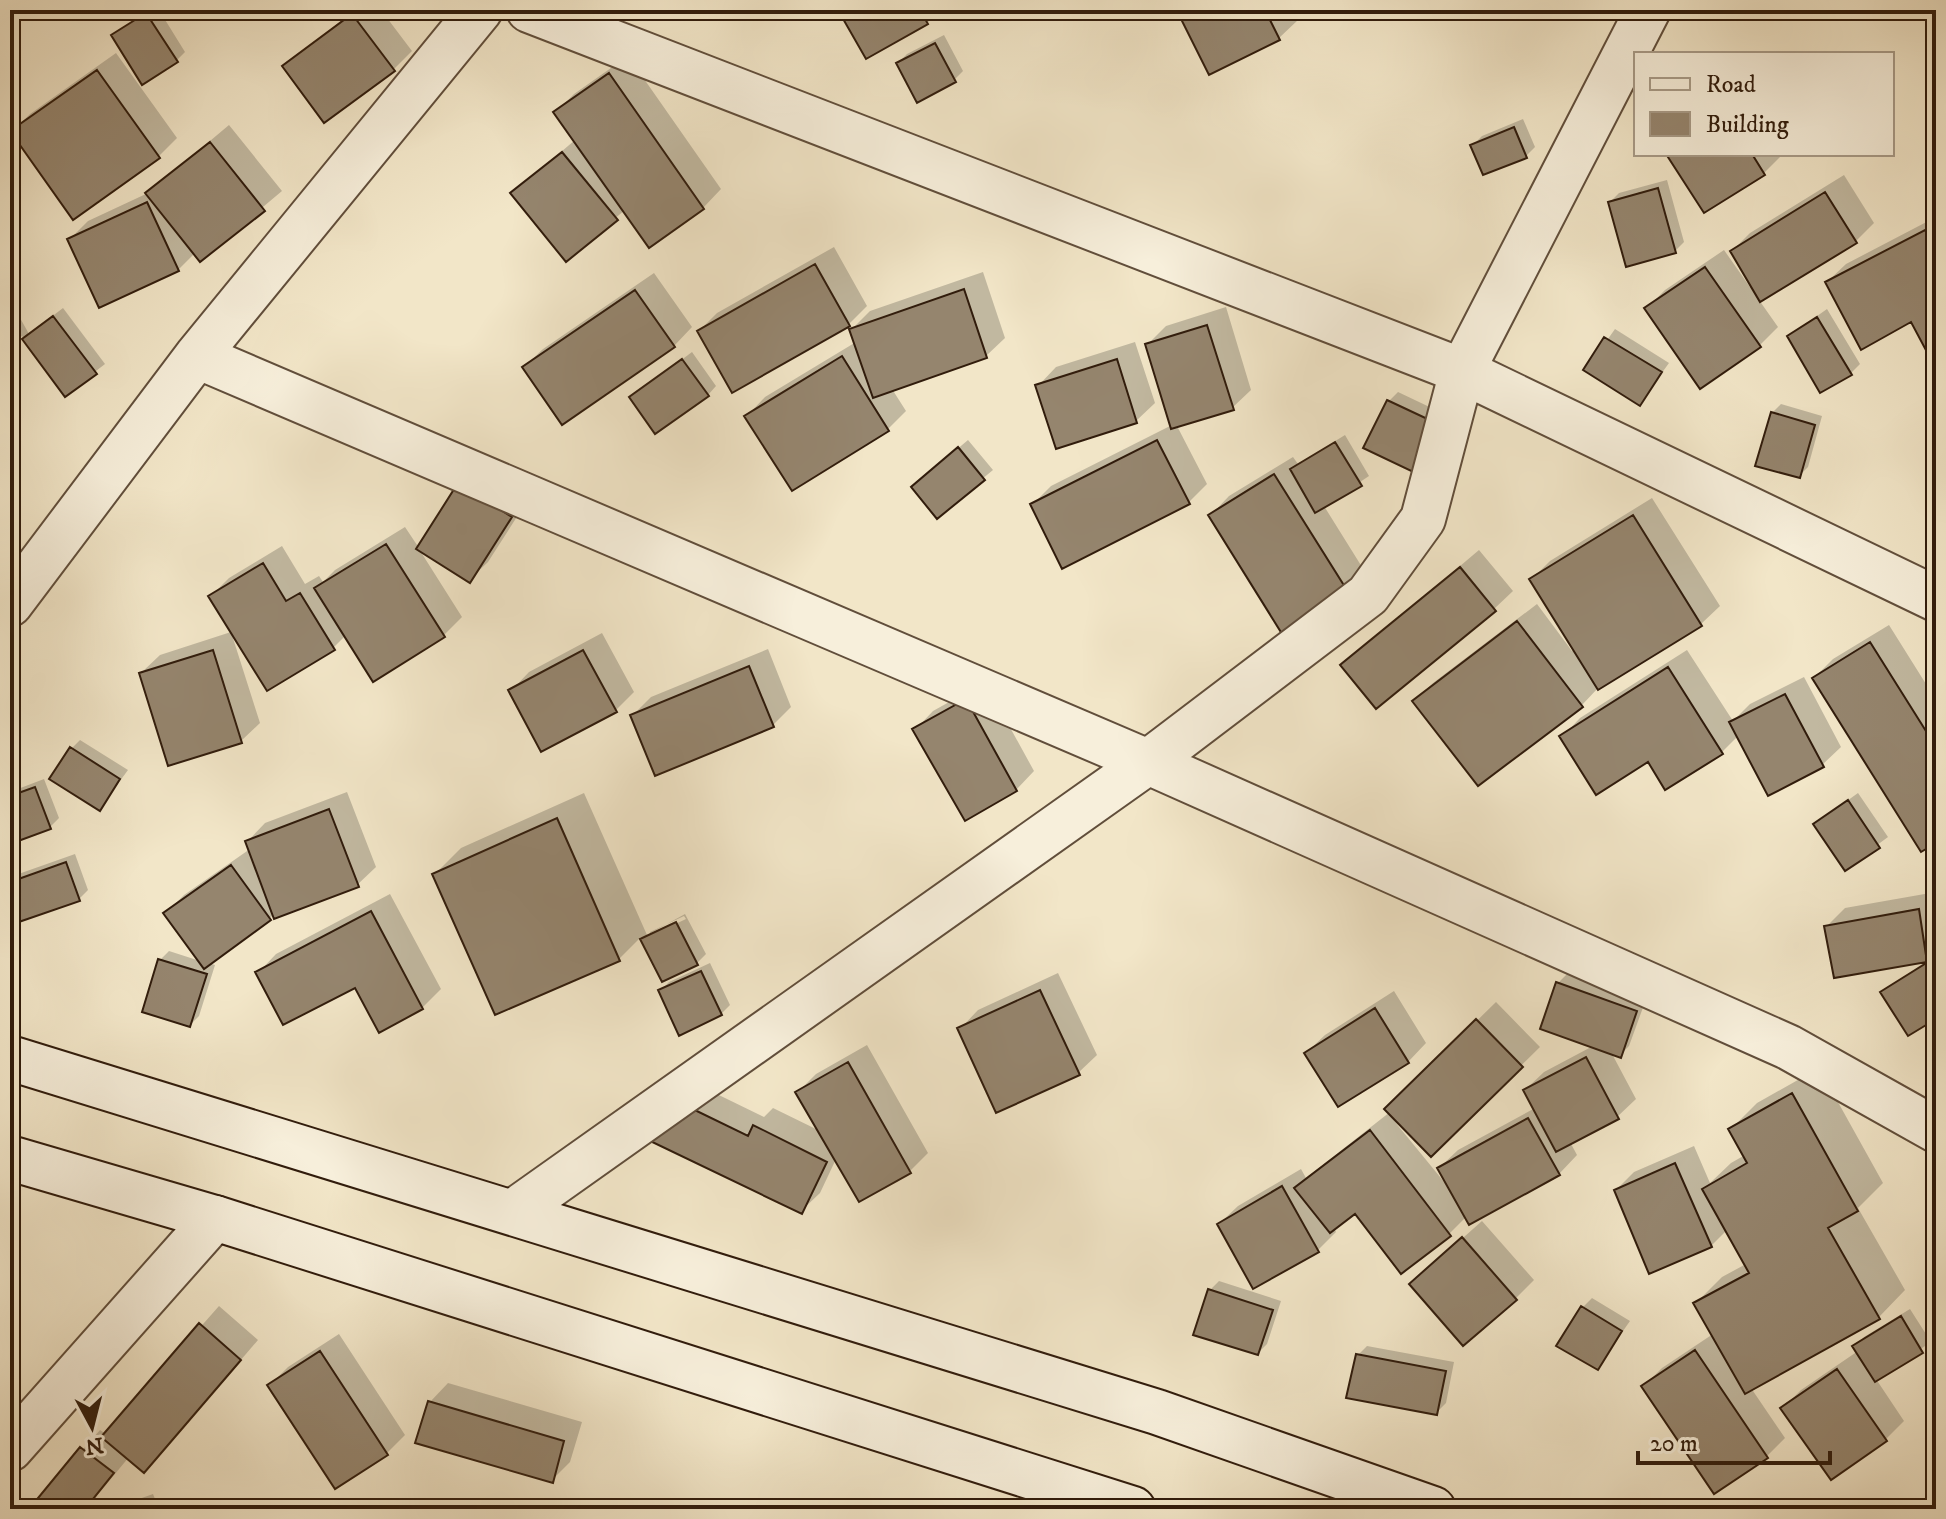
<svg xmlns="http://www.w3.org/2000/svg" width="1946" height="1519" font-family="'IM FELL DW Pica',serif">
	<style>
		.shadow { fill: #0003; fill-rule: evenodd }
		.building { fill: #95856e; stroke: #311c0c; stroke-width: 2 }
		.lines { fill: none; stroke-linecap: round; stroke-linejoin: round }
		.street-casing { stroke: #614e3b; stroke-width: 48 }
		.secondary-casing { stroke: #311c0c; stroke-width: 48 }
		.street { stroke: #f7efdb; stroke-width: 44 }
		.secondary { stroke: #f7efdb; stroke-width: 44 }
	</style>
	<rect width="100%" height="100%" fill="#f2e6c8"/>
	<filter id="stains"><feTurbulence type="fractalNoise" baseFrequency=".0025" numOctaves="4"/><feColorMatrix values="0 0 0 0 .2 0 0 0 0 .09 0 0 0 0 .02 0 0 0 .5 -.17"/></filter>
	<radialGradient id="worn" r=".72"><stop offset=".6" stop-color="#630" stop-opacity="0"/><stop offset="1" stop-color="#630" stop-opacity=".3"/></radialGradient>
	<path class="shadow" d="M148,10H159L185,52L176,61L113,35Z
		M354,10H381L412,51L394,69L325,120L285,67Z
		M840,10H940L927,23Z
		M1187,10H1293L1298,20L1279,38L1210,73L1181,15Z
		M944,35L963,71L954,80L898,63L907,54Z
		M116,53L177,138L158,157L12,132L30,114Z
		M628,56L721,189L703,208L625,210L566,259L513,193L575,140L556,112L574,94Z
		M1523,119L1535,147L1526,156L1473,145L1482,136Z
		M229,125L282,191L200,260L195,253L178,270L69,240L88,221L148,193Z
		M1668,154H1781L1782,155L1764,173Z
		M1844,175L1874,223L1856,241L1759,300L1778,327L1759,346L1647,308L1665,290L1724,250L1750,287L1752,285L1732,251L1750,233Z
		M1667,180L1684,242L1675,251L1610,202L1619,193Z
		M1936,217V365L1912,320L1827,282L1846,264Z
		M834,247L867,306L849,324L699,331L717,313Z
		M983,272L1005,338L986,356L892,389L906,411L888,429L792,488L747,416L765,397L856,342L851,330L870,311Z
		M654,273L692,327L674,346L524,367L543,349Z
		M10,300L29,334L63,308L105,364L65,395L22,336L10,348Z
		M1226,307L1251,390L1232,408L1177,426L1207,484L1189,502L1032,505L1051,486L1172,425L1147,345L1166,326Z
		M1827,309L1860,364L1851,373L1789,336Z
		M1615,329L1669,363L1640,403L1586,370Z
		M1135,342L1155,403L1136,421L1057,446L1038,386L1056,367Z
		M692,352L716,386L708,395L632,397Z
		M1398,392L1459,421L1366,448L1389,401Z
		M1781,404L1822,416L1808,467L1799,476L1772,413Z
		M1345,435L1369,476L1324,506L1367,575L1348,594L1211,515L1229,496L1293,457L1298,464Z
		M968,440L993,470L937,516L923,478Z
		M460,484L529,498L488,562L469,580L419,549L462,617L443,636L346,635L333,648L211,596L229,578L282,546L305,584L319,576L323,582L335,570L405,527L419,548Z
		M1652,498L1720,606L1701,624L1599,687L1582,705L1415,701L1433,683L1537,604L1572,651L1575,649L1532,579L1550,561Z
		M1479,550L1513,591L1494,609L1343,665Z
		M1889,625L1936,700V841L1814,678L1833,659Z
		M231,632L260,723L241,741L141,673L160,655Z
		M602,633L634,692L616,710L511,691L529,672Z
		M768,649L791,707L773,725L633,715L651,697Z
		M1687,650L1733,721L1750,704L1804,677L1841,747L1822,765L1738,736L1722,752L1666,787L1649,759L1562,737L1580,718Z
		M985,682L1034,771L1016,790L915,730L933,711Z
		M80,740L128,770L100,808L71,749Z
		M44,779L59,818L50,827L10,842V792Z
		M347,792L376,867L357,885L275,914L209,963L215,965L199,1016L190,1025L144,1011L160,960L169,951L200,961L166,913L184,895L250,849L247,842L265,823Z
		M584,793L647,935L685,914L706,954L697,963L663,980L641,937L619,959L435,874L461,848ZM684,916L686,919L650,936V932Z
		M1858,793L1888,837L1846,868L1815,824Z
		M75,854L88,890L79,899L10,923V877Z
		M1936,892V951L1928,958L1936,956V1017L1882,992L1928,960L1835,976L1826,927L1845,908Z
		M390,894L441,989L422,1008L356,985L258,973L276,954Z
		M710,963L730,1005L721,1014L660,991L669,982Z
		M1058,973L1097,1055L1078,1073L960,1029L978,1010Z
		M1567,974L1645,1002L1629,1046L1620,1055L1611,1052L1636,1099L1617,1117L1570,1142L1577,1155L1559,1174L1467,1216L1449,1234L1355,1212L1334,1228L1336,1232L1318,1250L1219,1224L1238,1206L1301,1169L1306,1178L1390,1112L1387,1109L1496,1002L1540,1047L1431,1154L1395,1122L1454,1194L1439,1168L1458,1150L1535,1108L1525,1090L1544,1072L1593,1046L1558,983Z
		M1394,991L1426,1043L1408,1062L1306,1053L1325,1035Z
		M867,1045L928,1153L910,1171L859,1199L836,1159L820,1193L801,1211L649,1138L688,1080L764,1117L773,1108L820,1131L798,1092L816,1074Z
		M1819,1068L1883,1183L1858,1208L1905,1290L1879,1317L1751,1388L1785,1438L1766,1457L1643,1387L1662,1368L1713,1334L1696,1303L1722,1277L1746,1264L1727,1230L1711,1246L1616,1190L1634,1172L1694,1146L1710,1183L1731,1163L1745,1155L1731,1129L1757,1103Z
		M1482,1221L1534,1280L1515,1299L1411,1284Z
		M1219,1281L1281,1301L1267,1344L1258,1353L1210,1290Z
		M1592,1298L1630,1321L1597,1368L1583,1307Z
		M219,1306L258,1340L162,1452L144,1470L129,1457L86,1509H31L100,1430L106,1434Z
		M1910,1309L1931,1342L1876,1379L1904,1421L1886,1439L1831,1477L1783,1408L1801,1390L1858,1351L1855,1346L1864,1337Z
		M339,1334L405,1435L387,1453L269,1386L288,1367Z
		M1367,1346L1454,1362L1446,1403L1437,1412L1358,1355Z
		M448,1383L582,1422L570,1462L552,1480L430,1402Z
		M153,1494L159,1509H111Z"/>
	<path class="building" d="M838,10H920L928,24L866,59Z
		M1189,10H1265L1280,40L1209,75L1179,15Z
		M146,13L178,62L142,85L111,35Z
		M352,14L395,71L324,123L282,66Z
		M935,43L956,82L917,103L896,63Z
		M97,70L160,158L73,220L10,131Z
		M609,73L704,209L649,248L553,112Z
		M1514,127L1527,158L1483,175L1470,145Z
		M210,142L265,211L200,262L145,193Z
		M562,152L618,220L566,262L510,193Z
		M1666,154H1752L1765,175L1704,213Z
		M1658,188L1676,253L1626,267L1608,202Z
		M1825,192L1857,243L1760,302L1730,251Z
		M147,202L179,271L99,308L67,239Z
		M1925,230L1936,250V369L1911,322L1861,350L1825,282Z
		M815,264L850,326L732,393L697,331Z
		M1705,267L1761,347L1700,389L1644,308Z
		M964,289L987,358L873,398L849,329Z
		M635,290L675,347L562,425L522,367Z
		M53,316L97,374L65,397L22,339Z
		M1817,317L1852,375L1820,393L1787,336Z
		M1207,325L1234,410L1171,429L1145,344Z
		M1604,337L1662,372L1640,406L1583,370Z
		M842,356L889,431L792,491L744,416Z
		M682,359L709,396L655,434L629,397Z
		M1117,359L1137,423L1056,449L1035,385Z
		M1387,400L1451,430L1428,479L1363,448Z
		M1771,412L1815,425L1800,478L1755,466Z
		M1157,440L1190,504L1062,569L1030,504Z
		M1335,442L1362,486L1315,513L1290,469Z
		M958,447L985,480L937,519L911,487Z
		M1274,474L1350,595L1284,637L1208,515Z
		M458,483L512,517L470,583L416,549Z
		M1633,515L1702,626L1598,690L1529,579Z
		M386,544L445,637L373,682L314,588Z
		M263,563L286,601L300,593L335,650L267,691L208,596Z
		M1460,567L1496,611L1376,709L1340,665Z
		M1517,621L1583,707L1478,786L1412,701Z
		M1870,642L1936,747V843L1921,852L1812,678Z
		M213,650L242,743L168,766L139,673Z
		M583,650L617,712L541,752L508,690Z
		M749,666L774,727L655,776L630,715Z
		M1668,667L1723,754L1665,790L1648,762L1596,795L1559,736Z
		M1785,694L1824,767L1768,796L1729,722Z
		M966,699L1017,791L965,821L912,729Z
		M70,747L120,779L100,811L49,779Z
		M35,787L51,829L10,844V796Z
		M1848,800L1880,848L1845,871L1813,824Z
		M329,809L359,887L274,919L245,841Z
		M557,818L620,961L495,1015L432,874Z
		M66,862L80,901L10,925V882Z
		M231,865L271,920L204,969L163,913Z
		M1919,909L1927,962L1834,978L1824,926Z
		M371,911L423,1009L379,1033L355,988L283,1025L255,972Z
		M676,922L698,965L662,982L640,939Z
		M1936,957V1019L1908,1036L1880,992Z
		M158,959L207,974L190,1027L142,1012Z
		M701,971L722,1015L679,1036L658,990Z
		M1556,982L1637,1011L1621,1058L1540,1029Z
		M1040,990L1080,1075L996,1113L957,1028Z
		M1375,1008L1409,1063L1338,1107L1304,1053Z
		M1476,1019L1523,1067L1431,1157L1384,1109Z
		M1586,1057L1619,1119L1556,1152L1523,1090Z
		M848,1062L911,1173L859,1202L795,1092Z
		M1792,1093L1858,1211L1828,1228L1880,1319L1745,1394L1693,1303L1749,1273L1702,1189L1747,1163L1728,1129Z
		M668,1097L748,1136L753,1125L827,1162L802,1214L646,1139Z
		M1528,1118L1560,1175L1469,1225L1437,1168Z
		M1370,1130L1451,1236L1401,1274L1355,1214L1330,1233L1294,1188Z
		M1675,1163L1712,1247L1649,1274L1614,1190Z
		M1282,1186L1319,1252L1253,1289L1217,1224Z
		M1462,1237L1517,1300L1463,1346L1409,1284Z
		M1208,1289L1273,1310L1258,1355L1193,1335Z
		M1581,1306L1622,1331L1598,1370L1556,1346Z
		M1901,1316L1923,1353L1875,1382L1852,1346Z
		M199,1323L241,1360L144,1473L101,1437Z
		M1695,1350L1768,1458L1714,1494L1641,1386Z
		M320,1351L388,1455L335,1489L267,1385Z
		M1356,1354L1446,1371L1437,1415L1346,1398Z
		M1837,1369L1887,1441L1831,1480L1780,1408Z
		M428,1401L564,1441L553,1483L415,1443Z
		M80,1447L114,1473L85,1509H29Z"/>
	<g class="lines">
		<defs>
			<path id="street" d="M529,10L1462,371L1936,599
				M197,356L1148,762L1788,1047L1936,1130
				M10,604L197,356L480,10
				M513,1212L1148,762L1368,595L1423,519L1462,371L1648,10
				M10,1449L215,1218"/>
			<path id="secondary" d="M10,1058L1157,1412L1433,1509
				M10,1158L215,1218L1133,1509"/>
		</defs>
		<use href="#street" class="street-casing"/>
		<use href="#secondary" class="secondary-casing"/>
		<use href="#street" class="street"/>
		<use href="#secondary" class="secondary"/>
	</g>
	<rect width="1946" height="1519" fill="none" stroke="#f2e6c8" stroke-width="40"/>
	<rect x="12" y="12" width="1922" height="1495" fill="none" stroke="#311c0c" stroke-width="4"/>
	<rect x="20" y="20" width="1906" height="1479" fill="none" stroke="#311c0c" stroke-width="2"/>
	<rect x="1634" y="52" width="260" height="104" fill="#f7efdb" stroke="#a89b88" stroke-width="2"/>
	<rect x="1650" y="78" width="40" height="12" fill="#f7efdb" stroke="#a89b88" stroke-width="2"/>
	<text x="1706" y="92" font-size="24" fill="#311c0c">Road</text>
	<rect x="1650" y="112" width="40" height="24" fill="#95856e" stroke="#a89b88" stroke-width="2"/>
	<text x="1706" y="132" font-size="24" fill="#311c0c">Building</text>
	<g transform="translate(92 1427) rotate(173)" stroke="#f7efdb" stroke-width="6" paint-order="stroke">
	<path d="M0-6L14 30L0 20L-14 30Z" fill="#311c0c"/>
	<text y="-12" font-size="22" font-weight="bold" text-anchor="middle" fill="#311c0c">N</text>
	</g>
	<path d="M1638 1451v12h192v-12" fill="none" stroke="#311c0c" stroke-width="4"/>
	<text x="1650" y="1451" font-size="24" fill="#311c0c" stroke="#f7efdb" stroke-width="6" paint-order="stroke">20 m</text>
	<rect width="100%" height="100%" filter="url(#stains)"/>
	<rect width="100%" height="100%" fill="url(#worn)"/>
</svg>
